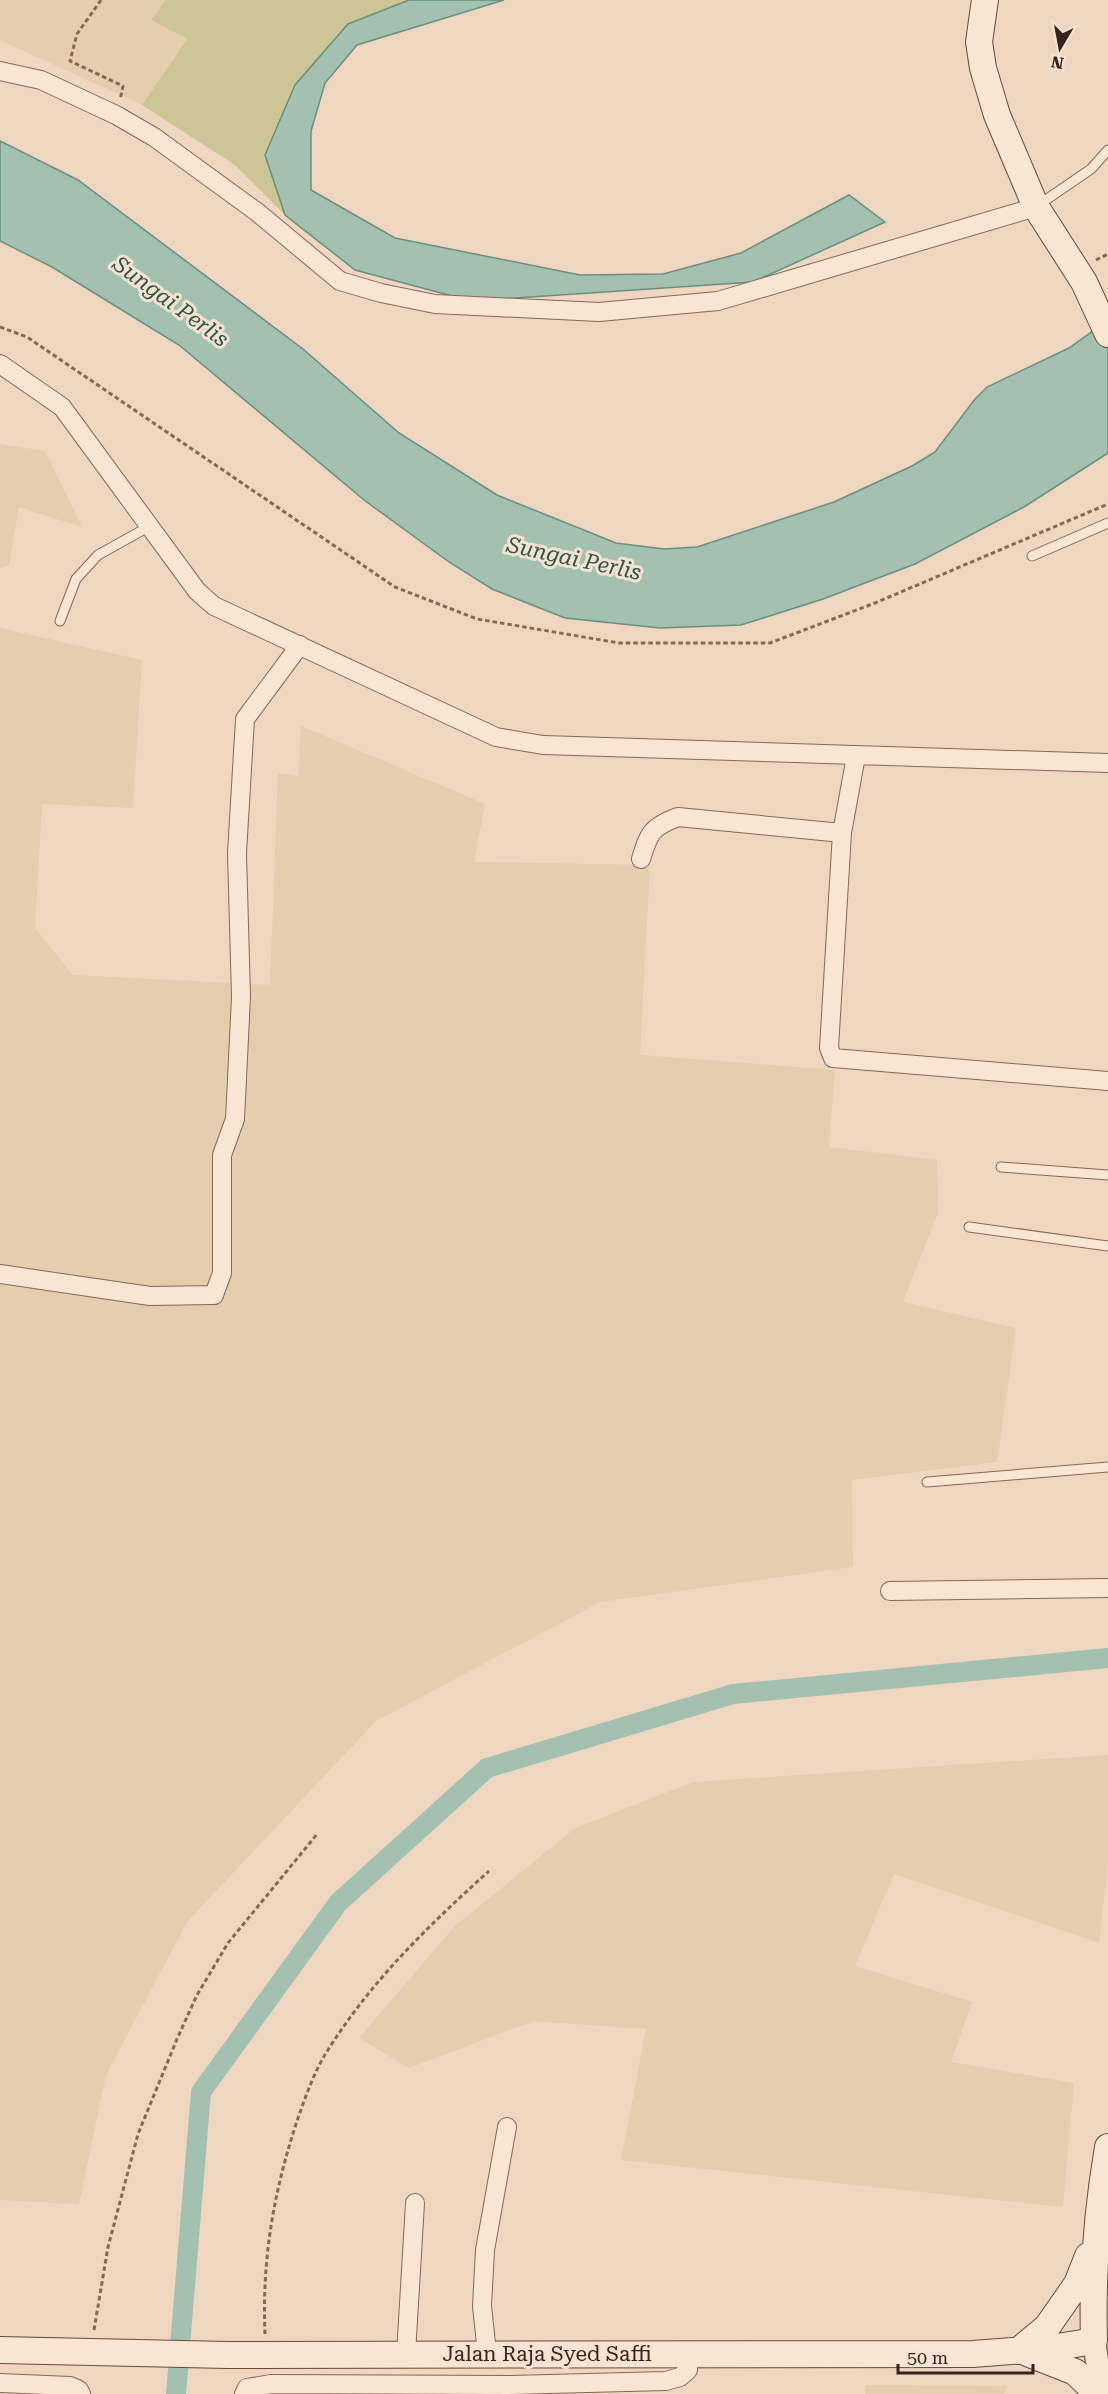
<svg xmlns="http://www.w3.org/2000/svg" width="1108" height="2394" font-family="'Roboto Serif',serif">
	<style>
		.farmland { fill: #e4ceae }
		.green { fill: #ccc595 }
		.water { fill: #a3c1b1; stroke: #6a8f7d; stroke-width: 1.5 }
		.lines { fill: none; stroke-linecap: round; stroke-linejoin: round }
		.canal { stroke: #a3c1b1; stroke-width: 20 }
		.service-casing { stroke: #886658; stroke-width: 11 }
		.minor-casing { stroke: #886658; stroke-width: 20 }
		.tertiary-casing { stroke: #886658; stroke-width: 25 }
		.secondary-casing { stroke: #6a473b; stroke-width: 28 }
		.path { stroke: #886658; stroke-width: 3; stroke-dasharray: 4.5 3; stroke-linecap: butt }
		.service { stroke: #f9e5d4; stroke-width: 9 }
		.minor { stroke: #f9e5d4; stroke-width: 18 }
		.tertiary { stroke: #f9e5d4; stroke-width: 22 }
		.secondary { stroke: #f9e5d4; stroke-width: 26 }
		.labels { text-anchor: middle; stroke-width: 6; stroke-linejoin: round; paint-order: stroke }
		.street-label { font-size: 21px; fill: #37231d; stroke: #f6e2d0 }
		.water-label { font-size: 22px; font-style: italic; fill: #2c574a; stroke: #f6e2d0 }
	</style>
	<rect width="100%" height="100%" fill="#eed6c1"/>
	<path class="farmland" d="M0,0H165L151,20L187,39L142,105L0,40Z
		M0,444L45,451L82,527L19,507L9,566L0,568Z
		M0,628L142,660L133,808L42,804L35,928L73,975L270,985L278,773L298,776L301,726L485,804L474,862L650,865L640,1055L835,1070L829,1147L937,1160L938,1213L903,1302L1016,1328L997,1462L852,1480L853,1567L600,1602L376,1721L187,1922L106,2075L79,2204L0,2200Z
		M1108,1755V1862L1099,1943L894,1874L855,1966L972,2002L951,2062L1074,2083L1063,2207L621,2160L646,2029L533,2021L409,2068L359,2038L455,1926L574,1829L693,1782Z
		M866,2385L1007,2386L1004,2394H865Z"/>
	<path class="green" d="M165,0H409L348,24L265,155L285,215L235,165L142,105L187,39L151,20Z"/>
	<path class="water" d="M409,0H504L357,45L325,83L311,131V190L395,238L580,275L663,274L741,253L849,195L885,222L753,282L471,301L355,270L285,215L265,155L295,85L348,24Z
		M0,141L78,180L303,349L399,433L497,495L616,543L664,549L697,547L834,502L912,466L935,452L975,399L987,387L1069,348L1108,320V453L1024,507L915,564L823,599L741,625L660,628L565,618L492,589L449,562L364,500L179,345L52,267L0,241Z"/>
	<g class="lines">
		<path class="canal" d="M176,2394L201,2092L338,1903L487,1768L733,1694L1108,1658"/>
		<defs>
			<path id="service" d="M1037,206L1091,169L1108,150
				M1032,556L1108,523
				M60,621L76,579L98,555L150,526
				M1001,1167L1108,1175
				M969,1227L1108,1246
				M927,1482L1108,1467"/>
			<path id="minor" d="M0,71L41,80L116,115L154,137L257,212L340,281L381,293L435,304L599,312L718,301L1036,207
				M0,364L62,407L197,591L214,606L496,737L543,745L1108,763
				M856,756L842,833L829,1048L833,1058L1108,1081
				M641,859C649,833 651,827 678,817L842,833
				M0,1274L150,1296L214,1295L222,1273V1155L235,1119L241,997L237,853L245,719L300,645
				M890,1591L1108,1588
				M487,2353L482,2306L485,2250L507,2127
				M406,2354L415,2203
				M0,2383L70,2386L79,2390L81,2394
				M244,2394L247,2388L271,2384L510,2385L666,2381L680,2377L688,2370L689,2354"/>
			<path id="tertiary" d="M1094,2341L1102,2394"/>
			<path id="secondary" d="M985,0L979,42L983,68L997,115L1036,207L1084,282L1108,334
				M0,2350L228,2355L973,2354L1051,2348L1094,2341C1092,2276 1097,2212 1108,2147
				M1018,2351L1047,2327L1077,2284L1088,2256
				M1027,2353L1075,2372L1098,2394"/>
		</defs>
		<use href="#service" class="service-casing"/>
		<use href="#minor" class="minor-casing"/>
		<use href="#tertiary" class="tertiary-casing"/>
		<use href="#secondary" class="secondary-casing"/>
		<path class="path" d="M101,0L77,34L70,61L123,86L120,100
			M1096,260L1108,254
			M0,327L27,337L395,587L477,619L619,643H770L875,603L1108,504
			M94,2330L108,2247L138,2134L177,2039L197,1995L228,1943L318,1833
			M265,2334C262,2260 273,2195 296,2124C304,2101 313,2074 326,2053C371,1981 427,1927 489,1871"/>
		<use href="#service" class="service"/>
		<use href="#minor" class="minor"/>
		<use href="#tertiary" class="tertiary"/>
		<use href="#secondary" class="secondary"/>
	</g>
	<g class="labels">
		<g class="street-label">
			<text x="547" y="2361">Jalan Raja Syed Saffi</text>
		</g>
		<g class="water-label">
			<text transform="translate(171 301) rotate(36)" y="8">Sungai Perlis</text>
			<text transform="translate(574 558) rotate(12)" y="8">Sungai Perlis</text>
		</g>
	</g>
	<g transform="translate(1060 48) rotate(190)" stroke="#f6e2d0" stroke-width="4.5" paint-order="stroke">
	<path d="M0-4.5L10 22L0 15L-10 22Z" fill="#37231d"/>
	<text y="-9" font-size="16" font-weight="bold" text-anchor="middle" fill="#37231d">N</text>
	</g>
	<path d="M898 2364v9h135v-9" fill="none" stroke="#37231d" stroke-width="3"/>
	<text x="907" y="2364" font-size="18" fill="#37231d" stroke="#f6e2d0" stroke-width="4.5" paint-order="stroke">50 m</text>
</svg>
